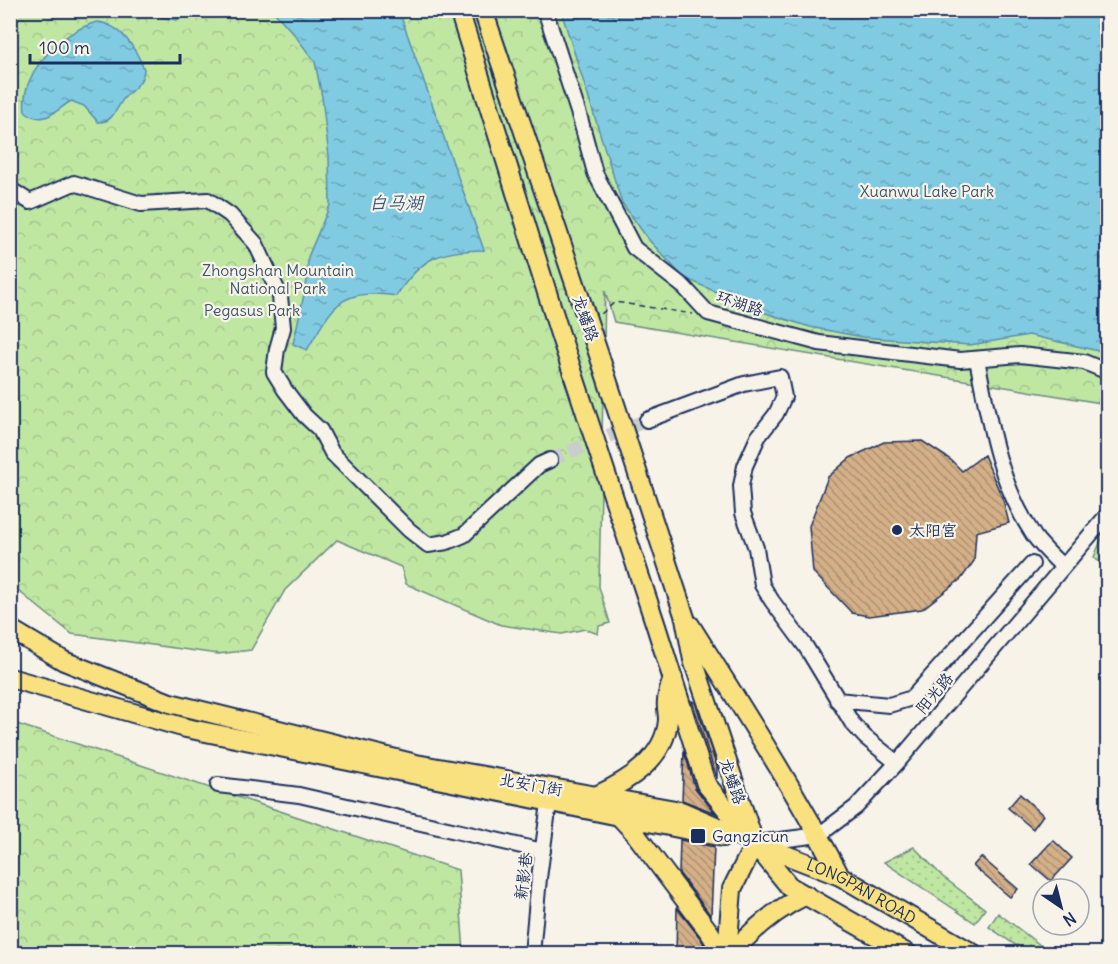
<svg xmlns="http://www.w3.org/2000/svg" width="1118" height="964" font-family="Delius,'LXGW WenKai TC',sans-serif">
	<style>
		.grass { fill: url(#grass-dots); stroke: #6d8b80; stroke-width: 1.5 }
		.forest { fill: url(#forest-crowns); stroke: #6d8b80; stroke-width: 1.5 }
		.water { fill: url(#water-ripples); stroke: #588dad; stroke-width: 1.5 }
		.building { fill: url(#building-back-hatch); stroke: #1b2f5e; stroke-width: 1.5 }
		.lines { fill: none; stroke-linecap: round; stroke-linejoin: round }
		.minor-tunnel { stroke: #cbcccc; stroke-width: 14; stroke-dasharray: 14 7; stroke-linecap: butt }
		.minor-casing { stroke: #1b2f5e; stroke-width: 18 }
		.major-casing { stroke: #1b2f5e; stroke-width: 22 }
		.path { stroke: #1b2f5e; stroke-width: 1.5; stroke-dasharray: 6 4.5; stroke-linecap: butt }
		.minor { stroke: #f7f3e8; stroke-width: 14 }
		.major { stroke: #fae180; stroke-width: 18 }
		.poi-dot { fill: #1b2f5e; stroke: #f7f3e8; stroke-width: 2 }
		.labels { text-anchor: middle; stroke-width: 4.5; stroke-linejoin: round; paint-order: stroke }
		.park-label { font-size: 16px; fill: #3c546c; stroke: #f7f3e8 }
		.street-label { font-size: 16px; fill: #1b2f5e; stroke: #f7f3e8 }
		.poi-label { font-size: 16px; fill: #1b2f5e; stroke: #f7f3e8; text-anchor: start }
		.water-label { font-size: 18px; font-style: italic; fill: #34567f; stroke: #f7f3e8 }
	</style>
	<defs>
		<pattern id="grass-dots" width="8" height="8" patternUnits="userSpaceOnUse" patternTransform="scale(1.5)"><rect width="8" height="8" fill="#bfe7a2"/><path d="M2 2h.1M6 6h.1" fill="none" stroke="#a4c68e" stroke-width="1.8" stroke-linecap="round"/></pattern>
		<pattern id="forest-crowns" width="20" height="18" patternUnits="userSpaceOnUse" patternTransform="scale(1.5)"><rect width="20" height="18" fill="#bfe7a2"/><path d="M2 6a3 3 0 1 1 6 0M12 15a3 3 0 1 1 6 0" fill="none" stroke="#a4c68e"/></pattern>
		<pattern id="water-ripples" width="26" height="14" patternUnits="userSpaceOnUse" patternTransform="scale(1.5)"><rect width="26" height="14" fill="#81cbe2"/><path d="M2 4q2-2 4 0t4 0M15 11q2-2 4 0t4 0" fill="none" stroke="#69a5ba"/></pattern>
		<pattern id="building-back-hatch" width="6" height="6" patternUnits="userSpaceOnUse" patternTransform="scale(1.5)"><rect width="6" height="6" fill="#d5b087"/><path d="M-1 5l2 2M0 0l6 6M5-1l2 2" fill="none" stroke="#ac9072"/></pattern>
	</defs>
	<rect width="100%" height="100%" fill="#f7f3e8"/>
	<filter id="ink" filterUnits="userSpaceOnUse"><feTurbulence type="fractalNoise" baseFrequency=".0167" numOctaves="2"/><feDisplacementMap in="SourceGraphic" scale="12" xChannelSelector="R" yChannelSelector="G"/><feConvolveMatrix kernelMatrix="1 2 1 2 8 2 1 2 1" color-interpolation-filters="sRGB"/></filter>
	<g filter="url(#ink)">
		<path class="grass" d="M914,847L943,877L985,909L975,923L884,862Z
			M998,913L1049,952L1027,953L989,927Z"/>
		<path class="forest" d="M10,11H1107V404L614,322L605,291L599,587L610,623L599,626L598,634L585,629L562,634L501,625L406,584L401,567L337,540L285,590L251,650L218,654L72,634L11,585Z
			M1107,526L1108,570H1107L1094,557Z
			M11,722L458,870L464,953L11,954Z"/>
		<path class="water" d="M156,11H198L176,20L161,17Z
			M263,11H399L484,250C438,251 422,257 396,296C339,288 334,305 307,350L293,344L307,281L308,257L330,205L329,157L322,97L315,62L294,34L275,13Z
			M561,11H1107V353L1029,335L970,345L862,337L810,327L753,309L683,277L648,239L622,203Z
			M97,22C121,24 136,49 144,69C143,84 134,87 125,97C116,107 114,123 98,122L84,106L71,101C55,111 43,127 25,111C20,72 62,31 97,22Z"/>
		<path class="building" d="M922,441L951,460L962,471L984,455L1003,500L1009,523L976,532L974,561L961,579L922,609L869,616L852,613L813,572L809,526L828,477L850,458L884,442Z
			M692,701L695,702L717,767V779Z
			M684,751L695,788L715,813L682,800Z
			M1020,794L1043,815L1033,829L1008,808Z
			M680,840L714,847L711,916L679,873Z
			M1053,840L1072,858L1051,881L1031,864Z
			M981,857L1018,889L1010,897L973,866Z
			M677,908L701,939L709,954H676Z"/>
		<g class="lines">
			<path class="minor-tunnel" d="M550,460L647,420"/>
			<defs>
				<path id="minor" d="M545,10L580,118L595,173L634,248L684,287L708,313L819,343L960,360L1020,355L1084,362L1108,372
					M10,189L30,202L74,183L141,204L208,200L230,215L256,244L280,296L283,328L277,349L274,372L285,390L304,415L320,430L332,453L409,530L428,545L447,542L464,535L539,465L550,460
					M977,359C989,421 998,482 1034,536C1042,547 1053,557 1063,567
					M647,420L744,384L780,377L784,397L776,414L758,437L745,466L741,486L743,513L756,548L762,585L772,601L806,647L852,723L865,737L897,763
					M837,700L889,705L912,698L1032,564
					M218,785L299,795L543,851
					M757,843L819,835L856,807L897,763L1108,514
					M532,954L539,878L549,803"/>
				<g id="major">
					<path d="M459,10L559,331L656,626L706,784L789,886L908,954"/>
					<path d="M483,10L599,355L685,618L693,660L750,830"/>
					<path d="M690,625C742,708 795,790 840,876"/>
					<path id="s1" d="M10,629L64,661L170,703L416,764L681,811L755,843L840,876L974,954"/>
					<path d="M10,678L186,728L723,837"/>
					<path d="M596,796C628,781 665,759 668,720C668,713 666,707 667,701C667,693 671,685 673,678"/>
					<path d="M620,817L634,832L710,933L723,954"/>
					<path d="M727,954L732,889L755,843"/>
					<path d="M731,954C753,929 776,909 806,895"/>
				</g>
			</defs>
			<use href="#minor" class="minor-casing"/>
			<use href="#major" class="major-casing"/>
			<path class="path" d="M601,314L615,302L693,314"/>
			<use href="#minor" class="minor"/>
			<use href="#major" class="major"/>
		</g>
	</g>
	<g class="poi-dot">
		<circle cx="897" cy="530" r="6"/>
		<rect x="690" y="828" width="16" height="16" rx="3"/>
	</g>
	<g class="labels">
		<g class="park-label">
			<text x="927" y="197">Xuanwu Lake Park</text>
			<text x="278" y="276">Zhongshan Mountain<tspan x="278" dy="18">National Park</tspan></text>
			<text x="252" y="316">Pegasus Park</text>
		</g>
		<g class="street-label">
			<text transform="translate(740 303) rotate(18)" y="6">环湖路</text>
			<text transform="translate(586 318) rotate(71)" y="6">龙蟠路</text>
			<text transform="translate(934 693) rotate(-50)" y="6">阳光路</text>
			<text transform="translate(733 781) rotate(71)" y="6">龙蟠路</text>
			<text transform="translate(531 784) rotate(10)" y="6">北安门街</text>
			<text transform="translate(523 876) rotate(-83)" y="6">新影巷</text>
			<text dy="6" stroke="none"><textPath href="#s1" startOffset="897">LONGPAN ROAD</textPath></text>
		</g>
		<g class="poi-label">
			<text x="909" y="536">太阳宫</text>
			<text x="712" y="842">Gangzicun</text>
		</g>
		<g class="water-label">
			<text x="396" y="209">白马湖</text>
		</g>
	</g>
	<rect width="1118" height="964" fill="none" stroke="#f7f3e8" stroke-width="36"/>
	<rect x="18" y="18" width="1082" height="928" fill="none" stroke="#1b2f5e" stroke-width="2" filter="url(#ink)"/>
	<g transform="translate(1061 907) rotate(145)"><circle r="28" fill="#f7f3e8" stroke="#9fa5b1" stroke-width="1.5"/>
	<path d="M0-4.5L10 22L0 15L-10 22Z" fill="#1b2f5e"/>
	<text y="-9" font-size="16" font-weight="bold" text-anchor="middle" fill="#1b2f5e">N</text>
	</g>
	<path d="M30 54v9h150v-9" fill="none" stroke="#1b2f5e" stroke-width="3"/>
	<text x="39" y="54" font-size="18" fill="#1b2f5e" stroke="#f7f3e8" stroke-width="4.5" paint-order="stroke">100 m</text>
</svg>
